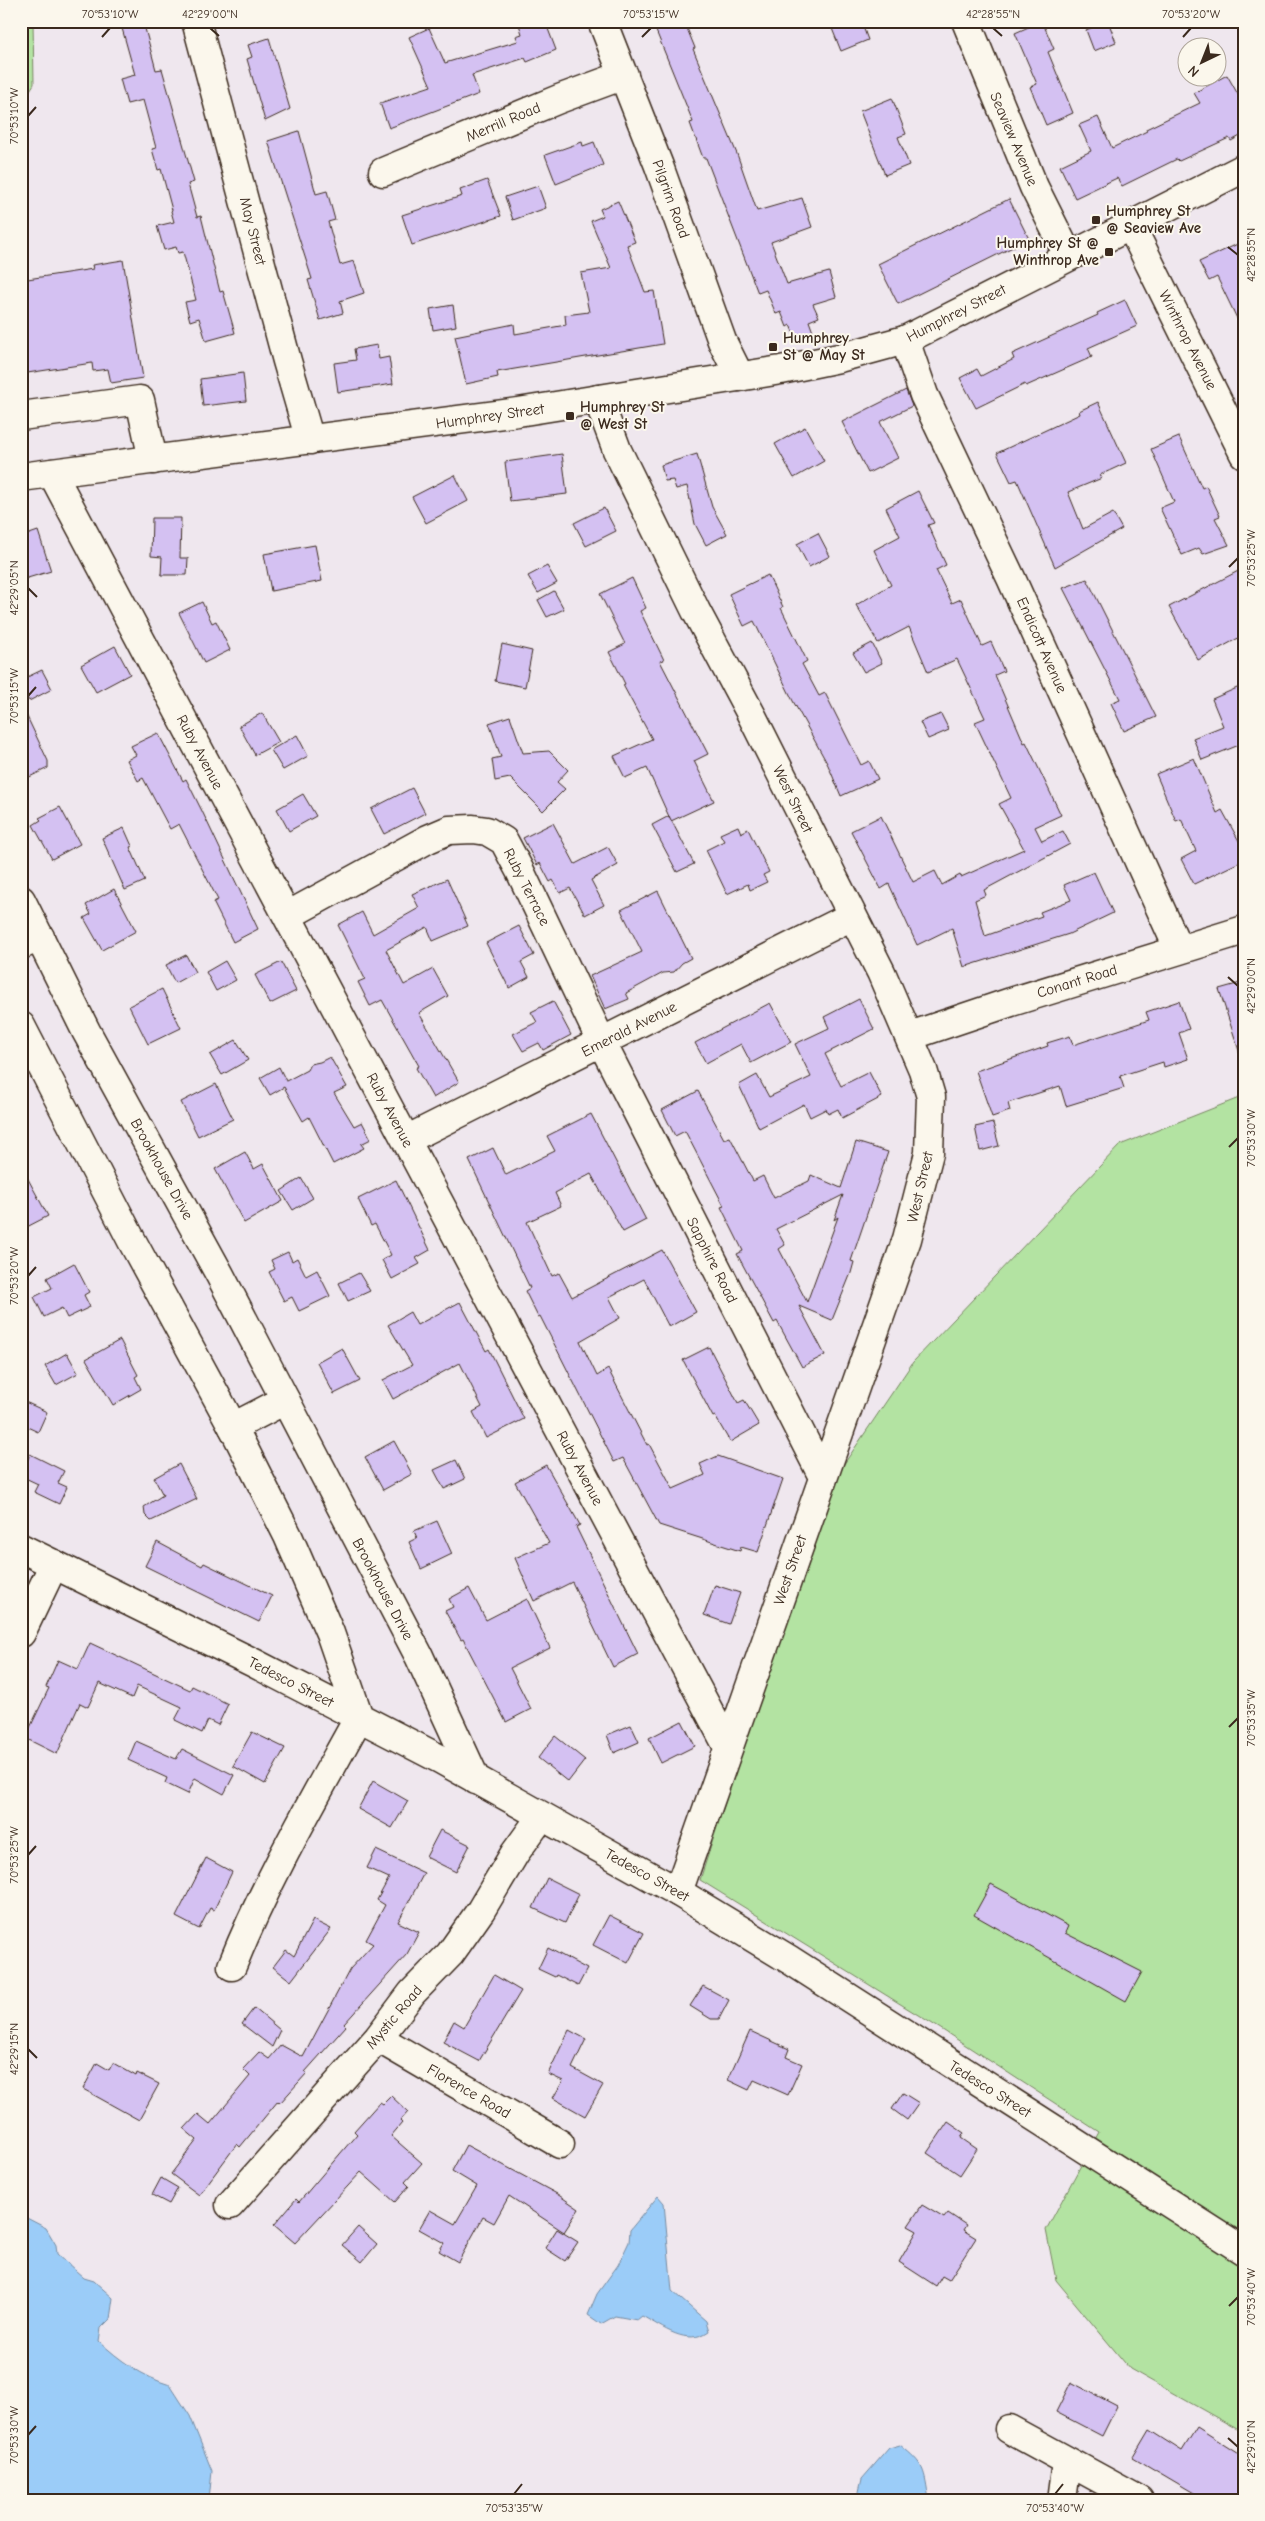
<svg xmlns="http://www.w3.org/2000/svg" width="1265" height="2521" font-family="'Comic Neue',sans-serif">
	<style>
		.green { fill: #b3e3a2; stroke: #778660 }
		.water { fill: #9bccf8; stroke: #758ba1 }
		.building { fill: #d4c1f2; stroke: #3b2a1e; fill-rule: evenodd }
		.lines { fill: none; stroke-linecap: round; stroke-linejoin: round }
		.minor-casing { stroke: #3b2a1e; stroke-width: 31 }
		.major-casing { stroke: #3b2a1e; stroke-width: 31 }
		.minor { stroke: #fbf7ec; stroke-width: 28 }
		.major { stroke: #fbf7ec; stroke-width: 28 }
		.ticks { fill: none; stroke: #3b2a1e; stroke-width: 2 }
		.poi-dot { fill: #3b2a1e; stroke: #fbf7ec; stroke-width: 2 }
		.labels { text-anchor: middle; stroke-width: 4; stroke-linejoin: round; paint-order: stroke }
		.street-label { font-size: 15px; fill: #3b2a1e; stroke: #fbf7ec }
		.poi-label { font-size: 15px; font-weight: bold; fill: #3b2a1e; stroke: #fbf7ec; text-anchor: start }
		.neatline { fill: none; stroke: #3b2a1e; stroke-width: 2 }
		.ticks-label { font-size: 12px; text-anchor: middle; fill: #3b2a1e }
	</style>
	<rect width="100%" height="100%" fill="#efe7ee"/>
	<filter id="ink" filterUnits="userSpaceOnUse"><feTurbulence type="fractalNoise" baseFrequency=".02" numOctaves="2"/><feDisplacementMap in="SourceGraphic" scale="10" xChannelSelector="R" yChannelSelector="G"/><feConvolveMatrix kernelMatrix="1 2 1 2 8 2 1 2 1" color-interpolation-filters="sRGB"/></filter>
	<g filter="url(#ink)">
		<path class="green" d="M21,21H33L34,84L21,104Z
			M1244,1096V2433L1130,2369L1056,2280L1046,2230L1099,2132L944,2031L700,1880L825,1492L913,1362L1120,1145Z"/>
		<path class="water" d="M658,2196L664,2203L672,2291L706,2321L709,2331C687,2347 663,2327 642,2316L637,2320L615,2316L601,2324L588,2315L597,2294L618,2265L629,2242L630,2230Z
			M21,2215L46,2228L56,2245L57,2254L84,2278L94,2281L113,2298L110,2319L101,2328L99,2341C119,2360 143,2377 170,2385L190,2416L212,2471L209,2500H21Z
			M900,2445C925,2465 924,2469 929,2500H857L862,2479L889,2448Z"/>
		<path class="building" d="M120,21H143L156,70L162,69L194,182L188,184L197,217L201,216L220,292L223,291L235,333L206,341L199,318L190,321L185,302L196,300L183,252L178,253L176,247L164,250L157,226L174,222L171,211L172,210L161,169L158,170L152,149L156,148L143,100L127,104L120,79L135,75Z
			M518,21H545L556,50L527,62L525,58L472,75L479,94L389,128L380,103L431,86L409,37L429,28L445,63L518,41L516,36L522,34Z
			M652,21H684L695,48L693,49L737,154L757,211L802,198L812,227L771,242L787,284L829,272L836,297L813,304L819,317L809,321L813,332L796,339L790,325L787,327L781,312L776,314L766,290L758,293L706,158H703L690,123L693,122Z
			M829,21H861L868,40L841,51Z
			M1042,21L1054,49L1048,52L1073,113L1046,125L1030,87L1037,84L1015,33Z
			M1108,21L1116,42L1094,51L1086,30Z
			M269,38L290,109L265,121L247,59L252,57L248,45Z
			M1227,75L1244,105V134L1231,141L1229,138L1179,161L1177,159L1122,186L1117,178L1075,198L1060,166L1091,151L1079,125L1098,117L1112,148L1147,131L1146,129L1200,103L1194,93Z
			M892,98L906,134L898,137L909,165L885,175L860,111Z
			M299,131L316,194L327,191L335,220L328,222L340,265L354,261L364,293L340,301L343,313L320,320L308,280L312,279L268,141Z
			M582,142L583,146L594,142L603,165L556,184L545,155Z
			M487,180L501,216L412,245L402,215L462,196L460,190Z
			M538,186L546,208L513,220L505,197Z
			M1009,199L1029,239L898,304L878,264Z
			M618,201L635,242L627,245L645,292L654,291L663,344L497,372L498,377L466,384L455,336L514,324L515,334L566,325L565,315L589,312L581,273L611,268L591,221L603,216L600,209Z
			M1244,241V333L1217,277L1209,281L1199,262Z
			M123,260L143,378L111,383L108,369L93,371L92,363L21,374V280L93,269L92,265Z
			M1125,300L1137,326L1088,348L1092,357L1026,386L1025,384L976,408L960,378L977,369L981,376L1014,359L1012,354L1098,315L1097,313Z
			M453,305L456,326L433,330L430,309Z
			M377,345L379,359L389,357L393,384L338,392L334,363L356,360L354,349Z
			M243,373L246,401L203,406L200,379Z
			M906,390L912,406L880,422L898,458L868,473L842,422Z
			M1098,402L1126,463L1100,475L1102,478L1068,492L1083,529L1113,513L1122,529L1055,567L1017,480L1011,482L997,453L1080,414L1079,411Z
			M805,427L824,461L794,478L775,444Z
			M1179,437L1202,488L1206,486L1220,516L1215,518L1229,545L1203,554L1199,548L1182,555L1160,508L1174,502L1151,449Z
			M562,454L567,494L510,501L505,462Z
			M697,454L712,507L727,534L706,545L695,524L687,486L676,489L673,480L665,481L661,465Z
			M455,475L468,501L426,523L412,497Z
			M918,491L934,523L928,525L946,565L936,570L952,603L961,599L982,646L991,642L1004,671L995,675L1024,743L1026,742L1061,815L1035,827L1042,841L1063,831L1070,844L984,890L986,895L975,900L985,936L1042,916L1040,912L1071,900L1064,885L1094,872L1113,913L1069,934L964,967L952,928L917,945L889,884L881,889L851,831L881,816L913,882L935,871L942,885L960,875L961,877L1024,849L999,804L1011,798L975,722L985,718L957,659L928,672L909,627L878,643L856,605L891,585L874,550L900,536L886,508Z
			M604,508L616,531L586,546L574,523Z
			M152,518H181L180,558H188L187,575H161L162,557L151,556Z
			M38,531L51,571L21,580V537Z
			M818,533L830,556L809,567L797,544Z
			M315,545L322,581L271,591L264,554Z
			M547,566L557,583L538,593L528,576Z
			M1244,568V635L1198,660L1169,607Z
			M768,575L783,607L781,608L807,661L802,664L819,696L825,693L861,765L869,761L878,779L841,796L828,765L793,701L754,621L744,626L729,594Z
			M632,578L646,608L640,611L664,660L660,661L708,754L694,761L714,801L671,821L647,768L625,778L614,756L652,739L623,685L625,684L609,652L625,644L600,594Z
			M1087,579L1156,717L1124,731L1111,703L1120,699L1063,588Z
			M554,591L564,609L547,617L538,600Z
			M202,602L212,623L216,621L230,650L204,663L179,613Z
			M872,643L882,663L864,672L853,653Z
			M502,644L532,651L525,687L495,681Z
			M115,646L130,674L96,692L81,665Z
			M42,670L52,689L29,701L21,686V680Z
			M1244,685V743L1202,760L1193,738L1223,726L1212,699Z
			M21,704L48,761V768L21,781Z
			M262,713L279,742L255,755L239,726Z
			M941,714L949,730L928,739L920,722Z
			M510,716L523,753L549,751L568,770L557,782L565,789L543,811L510,778L495,781L492,759L501,757L489,723Z
			M158,733L183,781L186,779L202,811L258,929L233,942L213,902L218,900L179,824L170,829L143,778L138,781L127,760L136,755L131,746Z
			M297,735L308,756L283,770L271,750Z
			M1194,758L1217,813L1222,810L1244,850V860L1194,884L1181,859L1196,851L1181,819L1176,821L1156,774Z
			M412,788L425,813L384,834L371,809Z
			M303,794L316,816L289,831L277,809Z
			M60,807L80,844L52,859L33,825L41,820L39,818Z
			M669,816L694,864L677,872L652,825Z
			M553,823L575,864L608,847L618,865L591,880L604,905L585,915L570,888L560,893L553,880L550,882L540,863L537,865L523,838Z
			M738,826L741,833L748,829L769,872L763,875L767,882L750,890L748,884L727,894L706,850L724,841L720,834Z
			M124,828L132,846L130,847L145,881L125,890L102,838Z
			M447,879L468,926L433,941L427,927L386,950L404,985L433,969L448,996L419,1013L459,1082L433,1098L416,1068L419,1066L382,1000L370,1006L358,982L365,979L338,925L362,912L373,934L419,908L412,894Z
			M114,889L136,931L102,950L84,918L91,914L86,905Z
			M658,891L691,958L682,963L674,972L663,973L626,993L629,999L605,1009L590,976L642,952L621,910Z
			M519,926L534,955L521,962L529,977L509,988L486,943Z
			M186,955L195,972L175,983L166,965Z
			M225,961L236,980L216,991L206,972Z
			M281,962L296,991L270,1004L255,975Z
			M1244,982V1053L1240,1054L1219,989Z
			M162,989L181,1028L148,1044L129,1006Z
			M859,999L874,1029L825,1054L841,1086L869,1072L882,1097L842,1118L838,1109L828,1114L826,1109L810,1117L804,1104L759,1128L739,1085L757,1075L769,1097L811,1077L795,1044L829,1028L824,1017Z
			M553,1001L571,1035L543,1050L539,1043L523,1051L513,1034L537,1022L531,1012Z
			M1179,1001L1189,1029L1179,1033L1188,1059L1164,1067L1163,1062L1120,1076L1124,1088L1066,1106L1060,1086L1008,1103L1010,1111L992,1117L976,1071L1048,1046L1047,1043L1070,1036L1073,1045L1149,1020L1146,1012Z
			M770,1003L791,1042L751,1063L741,1044L706,1063L695,1043Z
			M236,1040L248,1060L222,1075L210,1055Z
			M330,1057L347,1087L334,1093L354,1126L362,1122L371,1139L361,1144L364,1148L333,1164L309,1117L303,1121L284,1087L270,1095L260,1078L279,1067L286,1081L307,1070L310,1064L320,1062Z
			M216,1084L233,1119L198,1136L181,1102Z
			M698,1091L724,1139L730,1137L753,1181L763,1176L774,1198L809,1181L811,1175L841,1188L856,1142L888,1152L851,1261L854,1262L851,1273L832,1320L799,1306L825,1355L802,1367L777,1321L774,1323L737,1254L743,1251L721,1207L724,1206L685,1131L675,1136L662,1110ZM843,1195L834,1220L838,1217L807,1302L779,1249L785,1245L776,1229Z
			M591,1114L646,1220L623,1232L591,1174L555,1193L561,1206L527,1222L552,1276L559,1273L572,1297L662,1250L696,1312L669,1327L644,1279L609,1297L620,1318L580,1341L597,1376L608,1369L647,1445L649,1444L673,1489L705,1475L700,1464L718,1456L783,1479L758,1552L741,1547L740,1551L659,1525L623,1458L614,1462L540,1316L538,1317L525,1291L530,1288L469,1160L493,1148L506,1175L555,1151L547,1136Z
			M993,1123L999,1146L980,1151L975,1127Z
			M245,1152L254,1169L263,1164L283,1201L244,1223L215,1169Z
			M21,1166L48,1216L21,1230Z
			M301,1178L313,1198L293,1210L281,1191Z
			M396,1180L430,1250L416,1258L420,1264L392,1279L382,1260L391,1255L375,1224L371,1226L358,1199Z
			M288,1252L292,1261L297,1258L306,1276L317,1270L330,1296L299,1311L292,1297L284,1301L269,1272L275,1269L271,1260Z
			M74,1263L89,1292L84,1295L90,1307L67,1318L62,1308L44,1317L34,1297L52,1288L47,1278Z
			M359,1273L370,1291L348,1301L339,1283Z
			M460,1302L486,1351L489,1349L524,1419L486,1438L473,1412L482,1407L460,1363L393,1399L383,1380L412,1365L388,1325L410,1312L417,1325Z
			M120,1340L138,1375L135,1377L141,1389L113,1405L86,1359Z
			M709,1347L738,1403L744,1400L759,1425L730,1442L715,1416L713,1417L683,1360Z
			M342,1348L360,1381L334,1394L317,1362Z
			M67,1353L78,1373L56,1385L45,1366Z
			M21,1400L47,1412L38,1432L21,1424Z
			M394,1441L412,1474L383,1490L365,1457Z
			M30,1454L64,1471L58,1483L67,1487L59,1504L34,1492L38,1484L21,1476Z
			M456,1460L465,1479L444,1489L434,1470Z
			M179,1464L197,1499L151,1521L145,1515L144,1507L163,1495L154,1478Z
			M546,1465L580,1525L576,1527L638,1654L613,1667L572,1582L534,1601L515,1558L549,1543L515,1482Z
			M437,1521L452,1554L421,1569L409,1542L417,1538L414,1531Z
			M157,1542L202,1566L204,1563L272,1596L259,1622L145,1566Z
			M715,1585L740,1593L729,1624L704,1615Z
			M469,1588L486,1620L527,1599L550,1648L510,1668L531,1709L506,1722L463,1639L461,1640L445,1611L453,1607L449,1599Z
			M90,1643L190,1690L192,1686L228,1704L218,1725L208,1720L202,1733L175,1720L182,1707L137,1686L132,1698L99,1683L88,1707L80,1703L57,1754L25,1738L49,1688L46,1687L58,1660L78,1669Z
			M682,1721L695,1746L661,1763L649,1738Z
			M631,1725L639,1742L614,1753L607,1735Z
			M252,1732L285,1748L265,1784L233,1766Z
			M555,1736L585,1760L568,1782L538,1758Z
			M136,1741L176,1759L182,1749L234,1775L224,1794L195,1778L188,1794L165,1783L167,1778L128,1760Z
			M373,1781L408,1801L392,1828L358,1809Z
			M440,1830L470,1845L456,1872L426,1857Z
			M376,1850L424,1873L398,1922L419,1932L407,1954L344,2024L346,2026L305,2072L307,2073L280,2103L278,2101L240,2147L237,2144L199,2195L171,2174L197,2140L184,2129L198,2114L210,2124L250,2076L243,2069L259,2052L269,2059L281,2045L303,2057L350,1969L373,1944L366,1940L385,1905L377,1900L389,1878L367,1868Z
			M206,1858L232,1872L214,1910L210,1908L199,1929L176,1917Z
			M547,1878L579,1894L565,1923L533,1908Z
			M991,1884L1068,1926L1065,1933L1142,1972L1126,2001L974,1915Z
			M609,1915L644,1933L628,1963L593,1945Z
			M313,1920L331,1929L291,1981L273,1967L286,1950L294,1956Z
			M548,1948L587,1969L578,1986L556,1975L555,1977L538,1969Z
			M494,1975L521,1991L479,2061L443,2042L454,2021L464,2027Z
			M703,1986L729,2000L719,2019H711L690,2006Z
			M254,2008L280,2030L272,2047L242,2024Z
			M569,2030L586,2039L572,2068L603,2085L585,2116L553,2098L563,2081L548,2074Z
			M750,2031L789,2049L786,2057L802,2064L788,2095L754,2080L749,2090L728,2080Z
			M97,2063L109,2070L113,2063L136,2076L137,2073L159,2084L139,2120L83,2089Z
			M903,2093L919,2103L907,2120L892,2109Z
			M391,2096L408,2112L400,2121L402,2123L391,2136L422,2163L405,2182L409,2186L395,2202L361,2172L295,2243L274,2225L296,2199L299,2202L357,2134L354,2131L380,2102L383,2104Z
			M948,2122L964,2133L961,2138L977,2149L960,2175L927,2153Z
			M466,2145L557,2194L579,2209L564,2232L509,2196L494,2223L483,2217L458,2262L439,2251L444,2243L419,2229L430,2210L455,2224L477,2186L452,2171Z
			M161,2178L178,2188L169,2204L152,2195Z
			M922,2205L944,2218L948,2213L966,2225L963,2230L976,2238L949,2280L942,2276L936,2286L899,2262L917,2231L908,2226Z
			M358,2227L377,2244L362,2262L342,2245Z
			M557,2229L578,2242L565,2261L545,2248Z
			M1071,2382L1117,2406L1102,2436L1056,2412Z
			M1197,2427L1244,2457V2500H1206L1133,2457L1149,2430L1182,2451Z"/>
		<g class="lines">
			<defs>
				<path id="minor" d="M196,21L287,361L310,440
					M602,21L659,166L722,341L740,377
					M966,21L1034,187L1068,255
					M383,172L559,99L624,75
					M1131,226L1244,454
					M905,340L924,395L1011,578L1179,950
					M598,399L617,450L696,611L751,714L881,972L923,1070L931,1097L929,1153L907,1239L678,1892
					M21,416L140,400L153,460
					M52,473L728,1747
					M287,916L428,839L449,830L473,829L487,831L504,841L520,871L602,1043L823,1477
					M21,945L40,937
					M910,1036L1011,1002L1244,930
					M406,1140L852,916
					M233,1427L285,1400
					M21,1633L54,1564
					M232,1966C267,1879 314,1799 359,1717
					M378,2038L560,2144
					M230,2205L378,2038L412,1993L450,1954L481,1910L515,1853L541,1817
					M1009,2429L1139,2500
					M1062,2500L1067,2462"/>
				<path id="major" d="M21,477L518,412L781,370L839,358L905,340L1244,168
					M21,900L86,1031L220,1275L419,1656L476,1780
					M21,1026L132,1241L233,1427L288,1536L330,1633L359,1717
					M21,1548L254,1663L440,1759L678,1892L790,1960L1244,2251"/>
			</defs>
			<use href="#minor" class="minor-casing"/>
			<use href="#major" class="major-casing"/>
			<use href="#minor" class="minor"/>
			<use href="#major" class="major"/>
		</g>
	</g>
	<path class="ticks" d="M210,28L219,36M993,28L1002,36M102,37L110,28M642,37L651,28M1183,37L1191,28M28,116L36,107M1228,247L1238,255M1229,567L1238,558M28,588L37,597M28,696L36,687M1228,977L1238,986M1229,1147L1238,1138M28,1276L36,1267M1229,1727L1238,1718M28,1855L36,1846M28,2049L37,2058M1229,2306L1238,2297M28,2435L36,2426M1228,2438L1238,2447M514,2494L522,2484M1055,2494L1063,2484"/>
	<g class="poi-dot">
		<rect x="1091" y="215" width="10" height="10" rx="2.5"/>
		<rect x="1104" y="247" width="10" height="10" rx="2.5"/>
		<rect x="768" y="342" width="10" height="10" rx="2.5"/>
		<rect x="565" y="411" width="10" height="10" rx="2.5"/>
	</g>
	<g class="labels">
		<g class="street-label">
			<text transform="translate(503 122) rotate(-23)" y="5">Merrill Road</text>
			<text transform="translate(1014 139) rotate(67)" y="5">Seaview Avenue</text>
			<text transform="translate(671 199) rotate(70)" y="5">Pilgrim Road</text>
			<text transform="translate(253 231) rotate(76)" y="5">May Street</text>
			<text transform="translate(956 313) rotate(-27)" y="5">Humphrey Street</text>
			<text transform="translate(1188 340) rotate(63)" y="5">Winthrop Avenue</text>
			<text transform="translate(490 416) rotate(-8)" y="5">Humphrey Street</text>
			<text transform="translate(1042 645) rotate(66)" y="5">Endicott Avenue</text>
			<text transform="translate(200 752) rotate(62)" y="5">Ruby Avenue</text>
			<text transform="translate(793 799) rotate(64)" y="5">West Street</text>
			<text transform="translate(527 887) rotate(63)" y="5">Ruby Terrace</text>
			<text transform="translate(1077 981) rotate(-17)" y="5">Conant Road</text>
			<text transform="translate(629 1029) rotate(-27)" y="5">Emerald Avenue</text>
			<text transform="translate(390 1110) rotate(62)" y="5">Ruby Avenue</text>
			<text transform="translate(162 1169) rotate(61)" y="5">Brookhouse Drive</text>
			<text transform="translate(920 1187) rotate(-77)" y="5">West Street</text>
			<text transform="translate(712 1260) rotate(63)" y="5">Sapphire Road</text>
			<text transform="translate(580 1468) rotate(62)" y="5">Ruby Avenue</text>
			<text transform="translate(790 1570) rotate(-71)" y="5">West Street</text>
			<text transform="translate(383 1589) rotate(62)" y="5">Brookhouse Drive</text>
			<text transform="translate(291 1682) rotate(27)" y="5">Tedesco Street</text>
			<text transform="translate(647 1875) rotate(29)" y="5">Tedesco Street</text>
			<text transform="translate(394 2017) rotate(-50)" y="5">Mystic Road</text>
			<text transform="translate(990 2089) rotate(32)" y="5">Tedesco Street</text>
			<text transform="translate(469 2091) rotate(30)" y="5">Florence Road</text>
		</g>
		<g class="poi-label">
			<text x="1106" y="216">Humphrey St<tspan x="1106" dy="17">@ Seaview Ave</tspan></text>
			<text x="1099" y="248" text-anchor="end">Humphrey St @<tspan x="1099" dy="17">Winthrop Ave</tspan></text>
			<text x="783" y="343">Humphrey<tspan x="783" dy="17">St @ May St</tspan></text>
			<text x="580" y="412">Humphrey St<tspan x="580" dy="17">@ West St</tspan></text>
		</g>
	</g>
	<rect width="1265" height="2521" fill="none" stroke="#fbf7ec" stroke-width="55"/>
	<g transform="translate(1202 62) rotate(223)"><circle r="24" fill="#fbf7ec" stroke="#aea59a"/>
	<path d="M0-4L9 19L0 12L-9 19Z" fill="#3b2a1e"/>
	<text y="-8" font-size="14" font-weight="bold" text-anchor="middle" fill="#3b2a1e">N</text>
	</g>
	<rect x="28" y="28" width="1210" height="2466" class="neatline"/>
	<g class="ticks-label">
		<text x="110" y="18">70°53'10"W</text>
		<text x="210" y="18">42°29'00"N</text>
		<text x="651" y="18">70°53'15"W</text>
		<text x="993" y="18">42°28'55"N</text>
		<text x="1191" y="18">70°53'20"W</text>
		<text transform="translate(14 116) rotate(-90)" y="4">70°53'10"W</text>
		<text transform="translate(1251 255) rotate(-90)" y="4">42°28'55"N</text>
		<text transform="translate(1251 558) rotate(-90)" y="4">70°53'25"W</text>
		<text transform="translate(14 588) rotate(-90)" y="4">42°29'05"N</text>
		<text transform="translate(14 696) rotate(-90)" y="4">70°53'15"W</text>
		<text transform="translate(1251 986) rotate(-90)" y="4">42°29'00"N</text>
		<text transform="translate(1251 1138) rotate(-90)" y="4">70°53'30"W</text>
		<text transform="translate(14 1276) rotate(-90)" y="4">70°53'20"W</text>
		<text transform="translate(1251 1718) rotate(-90)" y="4">70°53'35"W</text>
		<text transform="translate(14 1855) rotate(-90)" y="4">70°53'25"W</text>
		<text transform="translate(14 2049) rotate(-90)" y="4">42°29'15"N</text>
		<text transform="translate(1251 2297) rotate(-90)" y="4">70°53'40"W</text>
		<text transform="translate(14 2435) rotate(-90)" y="4">70°53'30"W</text>
		<text transform="translate(1251 2447) rotate(-90)" y="4">42°29'10"N</text>
		<text x="514" y="2512">70°53'35"W</text>
		<text x="1055" y="2512">70°53'40"W</text>
	</g>
</svg>
